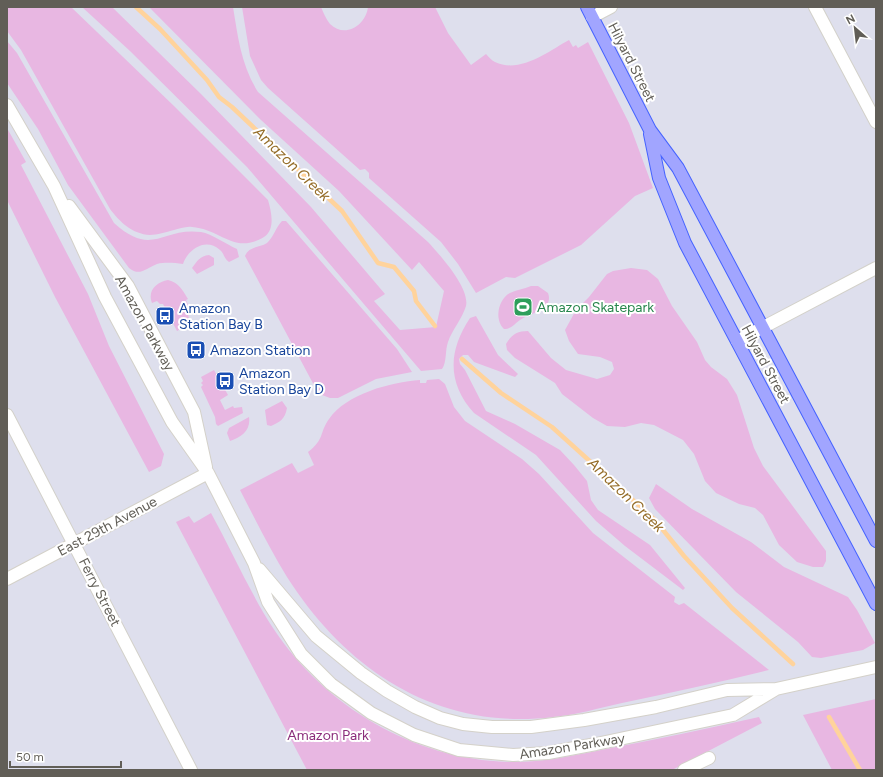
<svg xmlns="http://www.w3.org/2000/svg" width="883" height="777" font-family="Figtree,sans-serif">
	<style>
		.green { fill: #e8b7e2 }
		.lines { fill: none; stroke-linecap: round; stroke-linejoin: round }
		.stream { stroke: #ffd39c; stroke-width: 4.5 }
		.minor-casing { stroke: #d3d1ca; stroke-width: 14 }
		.secondary-casing { stroke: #d4d1c9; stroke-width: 14 }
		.primary-casing { stroke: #4563ff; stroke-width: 14 }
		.minor { stroke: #fff; stroke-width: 12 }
		.secondary { stroke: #fff; stroke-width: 12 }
		.primary { stroke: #a1a5ff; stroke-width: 12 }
		.labels { text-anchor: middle; stroke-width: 4; stroke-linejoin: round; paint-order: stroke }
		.street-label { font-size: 14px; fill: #615e57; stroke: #fff }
		.leisure-label { font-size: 14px; fill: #27864d; stroke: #fff; text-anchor: start }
		.transit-label { font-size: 14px; fill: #164399; stroke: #fff; text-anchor: start }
		.park-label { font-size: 14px; fill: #8b2d7b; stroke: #fff }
		.water-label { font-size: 15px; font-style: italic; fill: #956d29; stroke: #fff }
	</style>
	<rect width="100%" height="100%" fill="#dedfed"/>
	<path class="green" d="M7,7H71L174,106L268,200C271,211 276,229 264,237C234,255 221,229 192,227C186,226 179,229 174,230C166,232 157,235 150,235C132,234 120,222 110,209L21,50L7,31Z
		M82,7H112L201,94L311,207L385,294L374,301L400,330L436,327L444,291L419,262L412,270L339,191L261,120L149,7H233C238,37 241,65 258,92L428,242C440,255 470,288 466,306C462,319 452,330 448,342C445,350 447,362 442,369L421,371L247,167L130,51Z
		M242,7H321C323,12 326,19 330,24C345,39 366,25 368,7H435L448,33L471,65L486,54C489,57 492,61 495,62C520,74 549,51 569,40L573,47L576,45L578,48L588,42L629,123L653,188L635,196L581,245L515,278L506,277L476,293L458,264L441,242L369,178V173L365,169L360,170L268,88L261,80L250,56Z
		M7,41L17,53L114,223C153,258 161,227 201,232C212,234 226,244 237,249L239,257L229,262C224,259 224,253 220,250C206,237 188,249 183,264C174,263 166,262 157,264C146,268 140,277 129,268L68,185L38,129L7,83Z
		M7,128L26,162L21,165L88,294L109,346L164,454L161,466L149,472L55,297L7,200Z
		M282,221H286L397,349L412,372L376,379L338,398H330L322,395L316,389L245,256C249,246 259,248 267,243C273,238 276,227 282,221Z
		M209,255L214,258V265L197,274L192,268C197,261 200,256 209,255Z
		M631,268L647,270L658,279L672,306L697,342L705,360L711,367L727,379L737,395L754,448L763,466L826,551V561L823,567H813L797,562L779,545L763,515L755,508L739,504L716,493L705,481L694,454L683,440L654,425L641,423L625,427L607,426L593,418L562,394L555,383L515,358L507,350L506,344C511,335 517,331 528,331L551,358L566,370L597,379L610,375L614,369L612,362L600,357L578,354L569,341L565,330L576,310L589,297L607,274L613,271Z
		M168,280C179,283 182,289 188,299L186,300L190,309L188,314L190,324L177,331L163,304H160L157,301L152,303C147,290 157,282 168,280Z
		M531,286H538L548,293C550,298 549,303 545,307C540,312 527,315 520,320C514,324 512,329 504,329C494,320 498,299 510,293C516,290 524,289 531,286Z
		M476,316L498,355L518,374L515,377L474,362L468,355H463L459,359L460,364L465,370L486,411L515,424L560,450L574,465L587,481L591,500L598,510L650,545L685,588L683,590L625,546L596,521L536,455L474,413C447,383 448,351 470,318Z
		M214,370L228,395L220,400L225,410L233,406L234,408L242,407L243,413L218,426L216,424L215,417L201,387L203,385L201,383L203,381L201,377Z
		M439,379L445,384L454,407L465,421L522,459L539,474L593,533L675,597L674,602L679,605L684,603L769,670C720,682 671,693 622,703C599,708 576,715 553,717C438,731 347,671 287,577C270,549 255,519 240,490L292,463L298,473L314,465L308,452C325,439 319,433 329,419C346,394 391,382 420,380V383H426L427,380Z
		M282,401L287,408C285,419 280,422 271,426L267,425L265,410Z
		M249,417C251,430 242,437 230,441L227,433L229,428Z
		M656,484L692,509L751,542L784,567L848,597L857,610L875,643L863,650L821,658L812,657L798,642L736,592L655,509L649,498Z
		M211,513C232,551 249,591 273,628C325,707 414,759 508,762C539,763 571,756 601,750C654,740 706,729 759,717L762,723L672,770H307L176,522L189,516L194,523Z
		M876,699V770H832L803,715Z"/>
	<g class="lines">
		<path class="stream" d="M136,7L160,29L207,80L219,97L232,107L342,211L378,263L394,267L414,291L416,301L435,326
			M462,359L501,393L552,427L655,520L684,556L732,608L793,664
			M829,717L860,770"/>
		<defs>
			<path id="minor" d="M815,7L876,122
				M592,17L611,7
				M737,341L876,268
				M7,415L191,770
				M684,770L709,758"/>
			<path id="secondary" d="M7,105L54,186L105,297L172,422L208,473L254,563L268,602L301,654L331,684L371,713L414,735L459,750L513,755L548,753L596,744L733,715L776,689
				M69,206L128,286L194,412L206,467
				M259,569L316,636L361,673L387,691L415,707L440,718L463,724L492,727H531L584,720L656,707L727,690L776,689L876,667
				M7,579L208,473"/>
			<path id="primary" d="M587,7L650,130L678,168L876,541
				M650,134L659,178L685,243L876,604"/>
		</defs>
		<use href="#minor" class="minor-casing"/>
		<use href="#secondary" class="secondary-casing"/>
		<use href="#primary" class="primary-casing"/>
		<use href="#minor" class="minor"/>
		<use href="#secondary" class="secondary"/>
		<use href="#primary" class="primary"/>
	</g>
	<defs>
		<symbol id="stadium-square" viewBox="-11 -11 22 22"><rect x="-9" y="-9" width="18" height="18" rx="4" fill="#2e9e5b" stroke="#fff"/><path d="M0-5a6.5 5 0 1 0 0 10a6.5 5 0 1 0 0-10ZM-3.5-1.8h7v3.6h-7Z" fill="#fff"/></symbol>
		<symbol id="bus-square" viewBox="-11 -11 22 22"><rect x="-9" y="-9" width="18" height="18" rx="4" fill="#1a4fb4" stroke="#fff"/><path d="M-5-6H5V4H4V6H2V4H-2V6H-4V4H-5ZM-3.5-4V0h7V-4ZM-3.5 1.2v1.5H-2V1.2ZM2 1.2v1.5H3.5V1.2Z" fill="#fff"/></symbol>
	</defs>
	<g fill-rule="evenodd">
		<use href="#stadium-square" x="512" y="296" width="22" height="22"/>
		<use href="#bus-square" x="154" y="305" width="22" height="22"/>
		<use href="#bus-square" x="185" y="339" width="22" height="22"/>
		<use href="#bus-square" x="214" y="370" width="22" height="22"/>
	</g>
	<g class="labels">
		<g class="street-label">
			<text transform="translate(632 62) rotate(63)" y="5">Hilyard Street</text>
			<text transform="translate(145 323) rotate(61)" y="5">Amazon Parkway</text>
			<text transform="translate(766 364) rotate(62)" y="5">Hilyard Street</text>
			<text transform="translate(107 526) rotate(-28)" y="5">East 29th Avenue</text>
			<text transform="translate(100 592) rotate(63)" y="5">Ferry Street</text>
			<text transform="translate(572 746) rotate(-9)" y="5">Amazon Parkway</text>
		</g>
		<g class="leisure-label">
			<text x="537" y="312">Amazon Skatepark</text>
		</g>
		<g class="transit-label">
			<text x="179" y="313">Amazon<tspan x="179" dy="16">Station Bay B</tspan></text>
			<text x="210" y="355">Amazon Station</text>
			<text x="239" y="378">Amazon<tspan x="239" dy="16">Station Bay D</tspan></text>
		</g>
		<g class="park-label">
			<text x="328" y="740">Amazon Park</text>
		</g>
		<g class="water-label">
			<text transform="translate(292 164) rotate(44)" y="5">Amazon Creek</text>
			<text transform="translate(626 495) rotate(44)" y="5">Amazon Creek</text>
		</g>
	</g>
	<rect width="883" height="777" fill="none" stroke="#615e57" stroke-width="16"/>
	<g transform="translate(855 28) rotate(332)" stroke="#ffffff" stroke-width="3" paint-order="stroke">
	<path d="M0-3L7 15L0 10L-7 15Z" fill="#615e57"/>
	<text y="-6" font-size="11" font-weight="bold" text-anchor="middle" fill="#615e57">N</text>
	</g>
	<path d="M10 761v6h111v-6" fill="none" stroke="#615e57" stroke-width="2"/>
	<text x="16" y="761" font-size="12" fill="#615e57" stroke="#ffffff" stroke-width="3" paint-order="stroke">50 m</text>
</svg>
